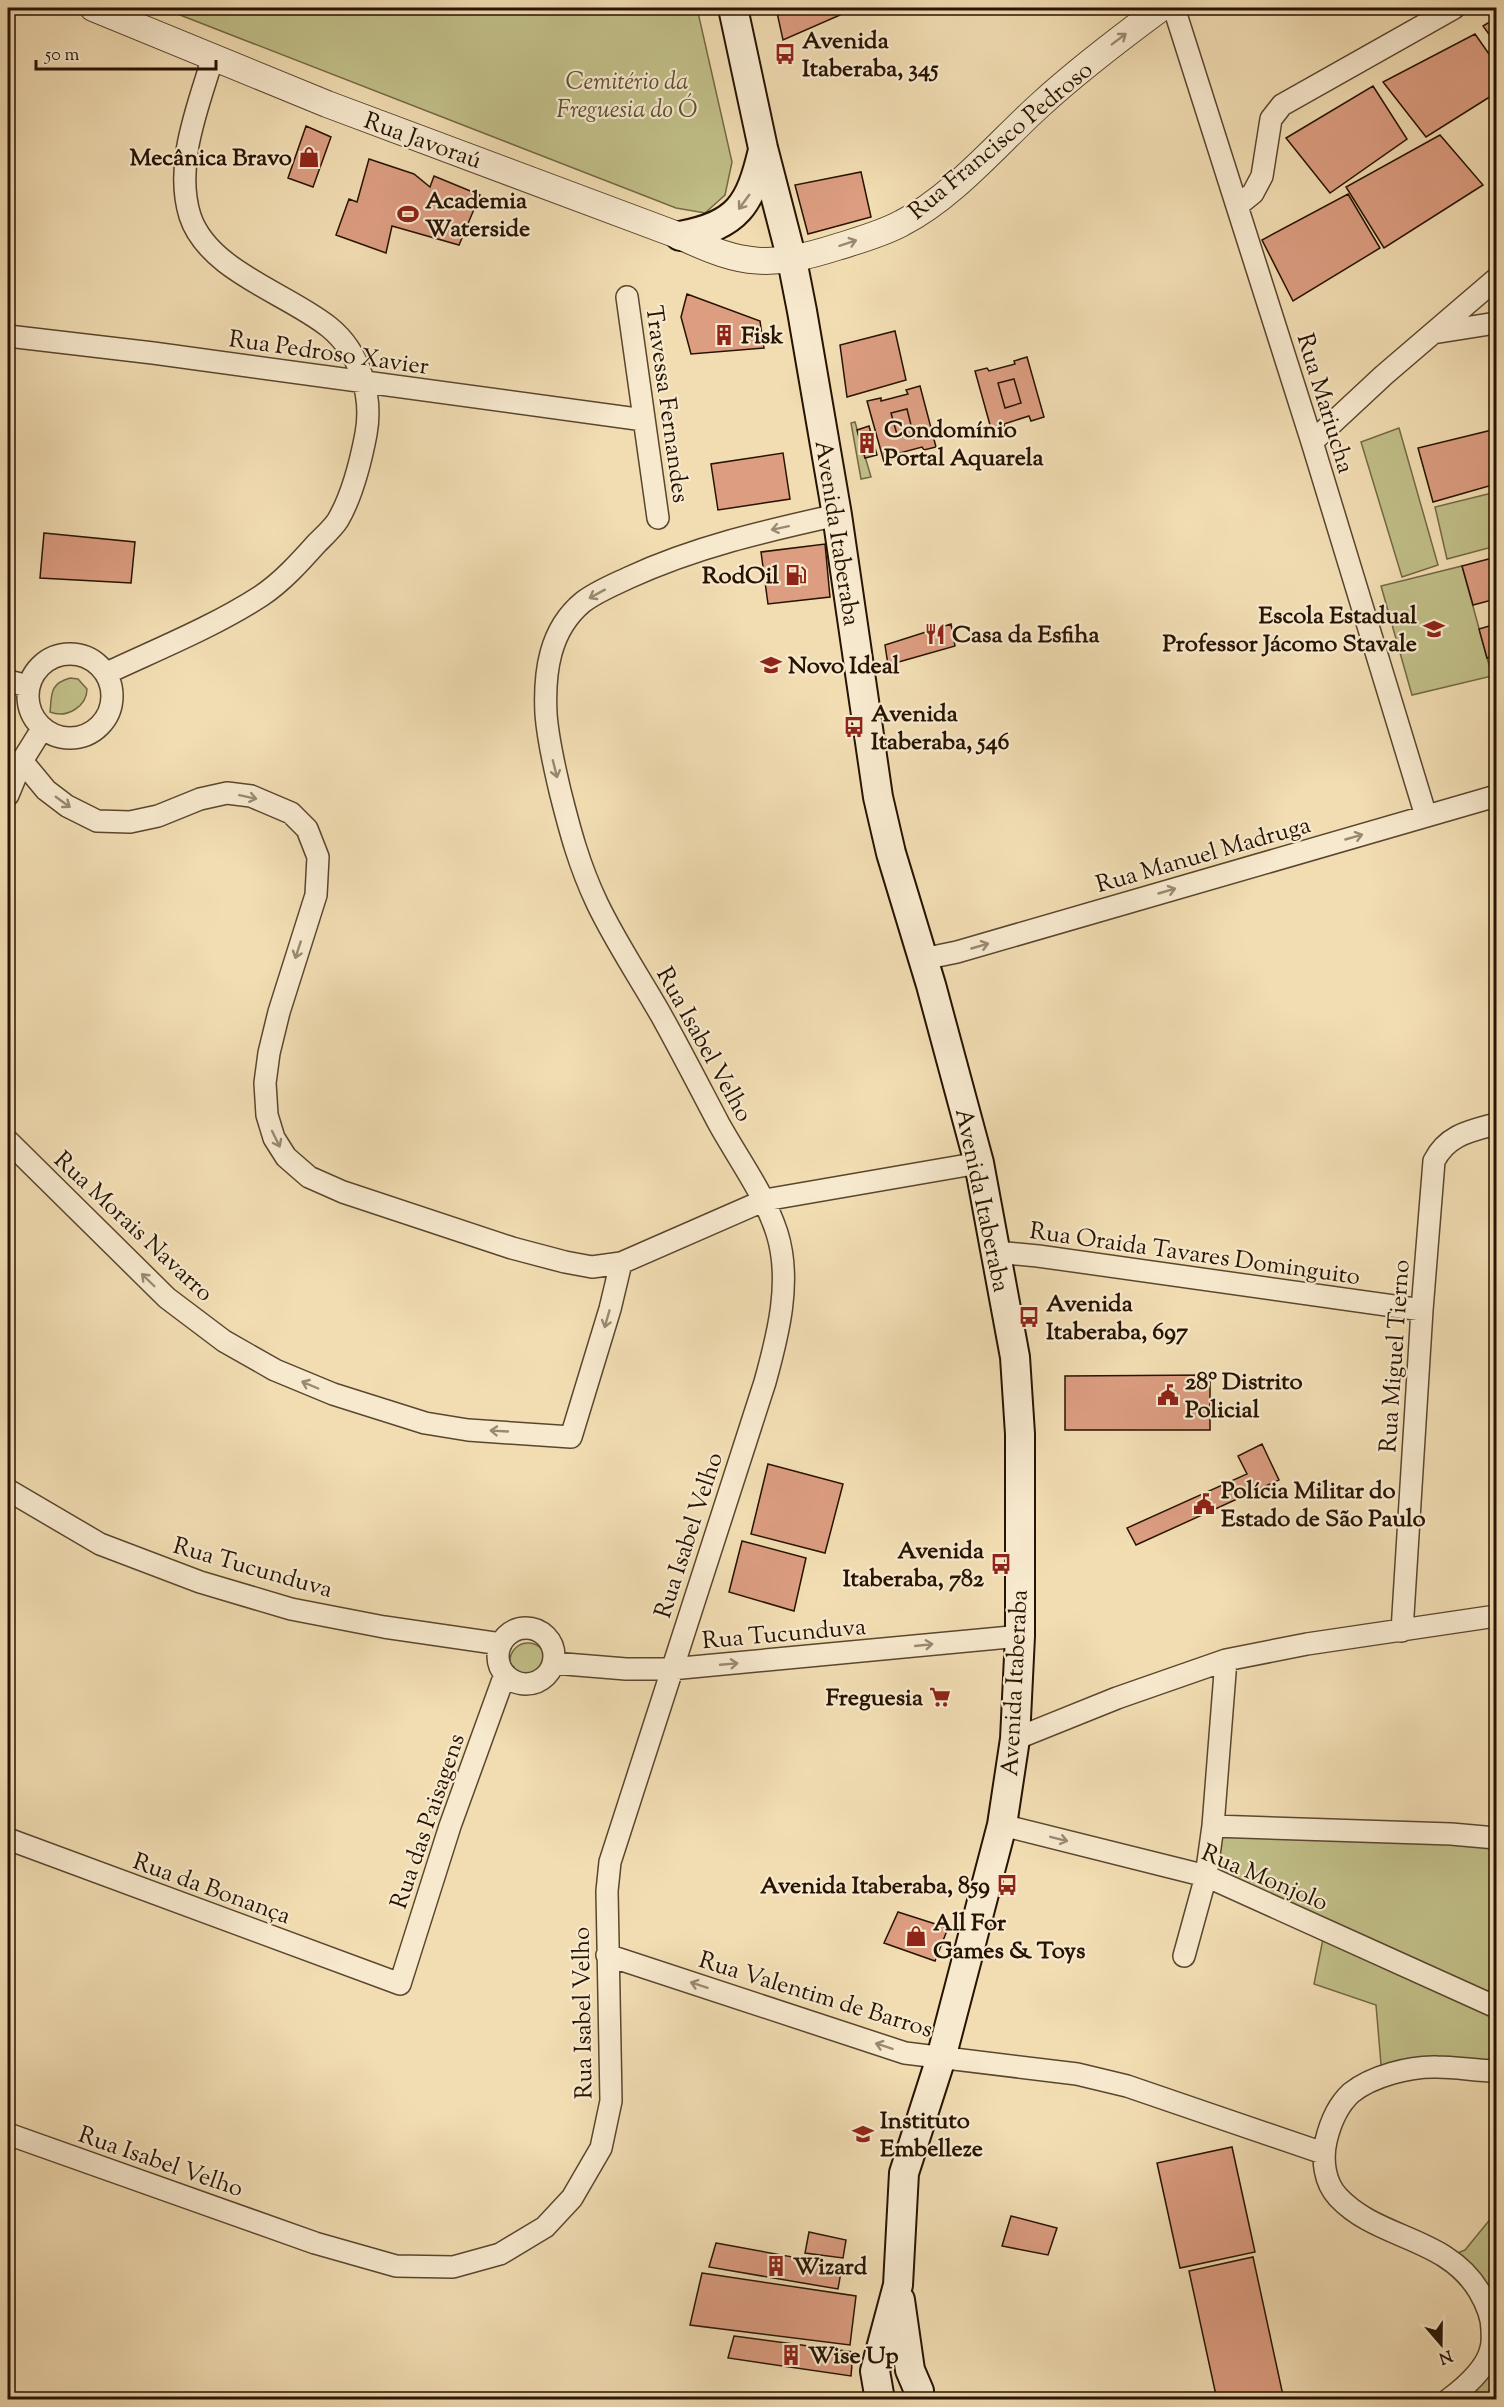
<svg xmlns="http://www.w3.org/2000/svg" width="1504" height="2407" font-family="'Sorts Mill Goudy',serif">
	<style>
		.green { fill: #c1bf88; stroke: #746945; stroke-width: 1.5 }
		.building { fill: #dc9d81; stroke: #271302; stroke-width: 1.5 }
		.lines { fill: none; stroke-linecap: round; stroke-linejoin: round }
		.minor-casing { stroke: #5a462e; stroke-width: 24 }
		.tertiary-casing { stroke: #5a462e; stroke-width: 28 }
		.secondary-casing { stroke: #271302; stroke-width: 32 }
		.minor { stroke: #f7e9ce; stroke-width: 21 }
		.tertiary { stroke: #f7e9ce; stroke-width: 26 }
		.secondary { stroke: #f7e9ce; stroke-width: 28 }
		.oneway { stroke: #998972 }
		.labels { text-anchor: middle; stroke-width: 4.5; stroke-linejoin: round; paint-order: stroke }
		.poi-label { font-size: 24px; font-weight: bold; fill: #271302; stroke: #f7e9ce; text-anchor: start }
		.park-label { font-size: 24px; font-style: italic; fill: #5d4f31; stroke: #f7e9ce }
		.street-label { font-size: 24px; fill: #271302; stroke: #f7e9ce }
	</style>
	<rect width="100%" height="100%" fill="#f2ddb3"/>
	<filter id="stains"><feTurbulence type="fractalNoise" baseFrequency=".00333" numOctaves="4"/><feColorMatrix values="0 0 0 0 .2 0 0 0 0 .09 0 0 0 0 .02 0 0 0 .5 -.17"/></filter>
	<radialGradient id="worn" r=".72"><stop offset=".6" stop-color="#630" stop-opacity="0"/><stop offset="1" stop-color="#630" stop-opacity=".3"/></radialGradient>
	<path class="green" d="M162,8H697L732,162L725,195L705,213L676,208Z
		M855,422L871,477L861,479L851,423Z
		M1399,428L1438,565L1402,577L1361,442Z
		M1496,492V546L1447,559L1435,507Z
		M1462,566L1492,676L1412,695L1381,586Z
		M70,678L78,679L87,689C87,706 67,719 50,712C52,694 49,684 70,678Z
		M510 1661a18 18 0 1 1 36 0a18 18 0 1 1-36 0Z
		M1213,1826L1496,1840V2071L1382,2076L1376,2005L1314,1984L1325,1929L1206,1876Z
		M1496,2212V2399H1447L1479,2371L1492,2322L1447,2257L1465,2250Z"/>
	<path class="building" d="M776,8H856L783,40Z
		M1496,18V44L1483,26Z
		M1475,34L1496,64V93L1426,137L1383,82Z
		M1373,86L1407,139L1330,193L1286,138Z
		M306,126L331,137L313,187L288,178Z
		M1440,135L1483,185L1384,248L1346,187Z
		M369,159L414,174L430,187L434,176L480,195L459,245L392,226L386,253L336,235L349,199L357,202Z
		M861,172L871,217L808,234L795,185Z
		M1348,194L1380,248L1293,301L1262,240Z
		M687,294L760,321L764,348L691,354L681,317Z
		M895,331L906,380L847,397L840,345Z
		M1027,357L1044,417L1031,421L1029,416L1004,424L1005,428L992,432L975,371L987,368L989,371L1015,364L1014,361Z
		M1014,379L1021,403L1005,408L998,383Z
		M920,386L936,447L924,450L922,447L896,454L897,458L884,462L867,401L881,398V401L908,394L906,390Z
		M907,409L913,433L898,438L891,413Z
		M869,426L877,455L865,458L857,430Z
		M1496,429V484L1433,502L1418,448Z
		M783,453L790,499L718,510L711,464Z
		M44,533L135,542L131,583L40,578Z
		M825,544L830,597L768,604L761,552Z
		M1496,557V599L1473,605L1462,566Z
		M951,624L955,646L888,665L885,645Z
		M1496,624V656L1487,658L1479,629Z
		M1210,1375V1430H1065V1376Z
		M1262,1444L1279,1480L1136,1545L1127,1528L1247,1474L1238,1456Z
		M768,1464L843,1484L825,1553L751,1534Z
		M742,1541L806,1558L794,1611L729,1592Z
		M898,1912L948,1928L935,1961L884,1943Z
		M1232,2147L1255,2252L1180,2268L1157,2163Z
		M1011,2216L1057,2228L1048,2255L1002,2246Z
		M809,2232L846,2240L843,2258L805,2253Z
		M716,2243L842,2266L838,2289L709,2267Z
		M1253,2257L1284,2400H1217L1189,2271Z
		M702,2273L856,2296L850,2345L690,2325Z
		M734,2336L853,2352L851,2376L728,2358Z"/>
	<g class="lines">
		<defs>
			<path id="minor" d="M1174,8L1312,442L1426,816
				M1237,206L1253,193L1262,176L1271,119L1282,105L1454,8
				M627,297L658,518
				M1433,333L1496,323
				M8,336L153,353L644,420
				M1312,442L1384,375L1496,279
				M28 696a42 42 0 1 1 84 0a42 42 0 1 1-84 0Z
				M107,673C158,649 213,627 261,596C282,582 300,562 317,543C324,536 333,528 338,520C352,496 361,460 366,434C373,396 360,352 329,327C287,293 208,271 190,216C174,164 198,107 213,57
				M8,681L28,686
				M22,761L46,790L67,806L97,821L130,822L158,816L200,799L227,793L251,796L291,813L307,829L318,857L316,895L279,1012L269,1053L265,1083L267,1115L274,1138L286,1157L309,1177L343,1192L512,1248L565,1262L592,1267L621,1263L765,1200L979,1163
				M8,795L22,761L42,729
				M923,959L957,952L1496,796
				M8,1141L167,1298L224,1341L275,1370L333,1394L425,1423L468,1430L571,1437L610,1309L621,1263
				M996,1252L1038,1256L1422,1310
				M8,1490L100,1544L200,1582L291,1609L384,1627L501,1644
				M498 1656a28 28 0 1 1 56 0a28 28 0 1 1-56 0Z
				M1402,1631L1422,1310L1434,1161C1447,1135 1470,1131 1496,1124
				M553,1663L626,1669H671L1020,1636
				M1015,1739L1117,1698L1226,1660L1307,1644L1496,1616
				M1002,1825L1206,1876L1496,2007
				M1213,1826L1451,1834L1496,1838
				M8,1839L400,1984L450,1826L505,1674
				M607,1955L905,2053L1077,2074L1127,2086L1323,2153
				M1184,1956L1206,1876L1213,1826L1226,1660
				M8,2134L315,2243L396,2266L453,2267L500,2254L545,2227L572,2198L601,2148L611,2101L607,1891L610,1862L765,1382C778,1335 792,1281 777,1233C764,1193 739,1160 719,1124C700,1088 681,1051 661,1015C640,978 615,941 597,903C579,865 570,831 560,791C554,765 548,741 546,714C544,673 549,630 583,602C596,592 613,585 628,578C695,547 765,531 837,515
				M1448,2400C1464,2388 1487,2368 1491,2348C1493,2342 1492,2335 1492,2330C1492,2316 1486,2303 1479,2291C1446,2236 1378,2240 1338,2197C1324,2182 1322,2159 1326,2141C1330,2124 1338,2105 1351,2093C1372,2076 1411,2066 1437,2067C1457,2067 1477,2071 1496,2071"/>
			<path id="tertiary" d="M93,8L327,104L680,236C743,266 771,268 837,247C859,240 882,234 902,223C953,197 997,144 1040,105C1078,70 1119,39 1161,8"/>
			<path id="secondary" d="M733,8L763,148L792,260L802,311L837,515L878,797L891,853L931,985L979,1163L1015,1357L1020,1434V1636L1015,1739L1002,1825L941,2058L904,2173L898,2285L875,2371L880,2400
				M680,236C738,225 750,205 763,150
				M900,2300L910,2370L919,2391"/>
		</defs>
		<use href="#minor" class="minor-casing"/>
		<use href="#tertiary" class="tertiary-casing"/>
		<use href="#secondary" class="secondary-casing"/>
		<use href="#minor" class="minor"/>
		<use href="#tertiary" class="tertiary"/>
		<use href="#secondary" class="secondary"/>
	</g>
	<defs><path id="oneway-shaft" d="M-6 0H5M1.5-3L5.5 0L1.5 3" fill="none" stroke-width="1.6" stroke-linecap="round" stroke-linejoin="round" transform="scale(1.5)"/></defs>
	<g class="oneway">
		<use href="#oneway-shaft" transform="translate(1119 39) rotate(-37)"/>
		<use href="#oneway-shaft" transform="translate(744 202) rotate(126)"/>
		<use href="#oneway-shaft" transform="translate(848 243) rotate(-18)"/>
		<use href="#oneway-shaft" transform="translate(780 528) rotate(168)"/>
		<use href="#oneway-shaft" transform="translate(597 594) rotate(151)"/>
		<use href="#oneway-shaft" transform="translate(555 769) rotate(76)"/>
		<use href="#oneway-shaft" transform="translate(248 797) rotate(12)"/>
		<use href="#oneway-shaft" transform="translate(63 802) rotate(36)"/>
		<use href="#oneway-shaft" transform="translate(1354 837) rotate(-16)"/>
		<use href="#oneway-shaft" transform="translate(1167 891) rotate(-16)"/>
		<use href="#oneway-shaft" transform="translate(980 946) rotate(-16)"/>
		<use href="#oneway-shaft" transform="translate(298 950) rotate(108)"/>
		<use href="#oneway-shaft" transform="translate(276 1139) rotate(64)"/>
		<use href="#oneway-shaft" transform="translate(148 1280) rotate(-136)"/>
		<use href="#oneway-shaft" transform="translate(607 1319) rotate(106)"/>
		<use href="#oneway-shaft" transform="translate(310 1385) rotate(-157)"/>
		<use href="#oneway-shaft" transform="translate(499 1431) rotate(-177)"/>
		<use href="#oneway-shaft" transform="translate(924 1645) rotate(-6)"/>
		<use href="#oneway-shaft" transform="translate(729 1664) rotate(-5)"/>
		<use href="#oneway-shaft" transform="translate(1059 1839) rotate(14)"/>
		<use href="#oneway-shaft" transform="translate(699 1985) rotate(-162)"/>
		<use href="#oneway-shaft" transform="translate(884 2046) rotate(-162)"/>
	</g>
	<defs>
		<symbol id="bus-bare" viewBox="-9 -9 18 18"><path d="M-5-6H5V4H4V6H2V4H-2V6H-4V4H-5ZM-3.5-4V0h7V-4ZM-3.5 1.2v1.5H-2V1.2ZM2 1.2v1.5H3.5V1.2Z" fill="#8f2418" stroke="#f7e9ce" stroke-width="2.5" paint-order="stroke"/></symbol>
		<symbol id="shop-bare" viewBox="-9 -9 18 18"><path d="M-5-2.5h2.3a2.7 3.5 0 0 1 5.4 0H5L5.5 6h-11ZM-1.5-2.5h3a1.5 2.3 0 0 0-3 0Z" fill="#8f2418" stroke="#f7e9ce" stroke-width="2.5" paint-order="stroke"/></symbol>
		<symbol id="stadium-bare" viewBox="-9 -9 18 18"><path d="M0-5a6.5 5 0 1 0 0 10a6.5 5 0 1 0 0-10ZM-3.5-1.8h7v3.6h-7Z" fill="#8f2418" stroke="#f7e9ce" stroke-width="2.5" paint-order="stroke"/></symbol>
		<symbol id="building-bare" viewBox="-9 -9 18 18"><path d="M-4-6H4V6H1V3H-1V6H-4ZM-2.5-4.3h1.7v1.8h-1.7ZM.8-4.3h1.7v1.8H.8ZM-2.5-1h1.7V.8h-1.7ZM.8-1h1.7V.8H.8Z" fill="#8f2418" stroke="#f7e9ce" stroke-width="2.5" paint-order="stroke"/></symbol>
		<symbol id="fuel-bare" viewBox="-9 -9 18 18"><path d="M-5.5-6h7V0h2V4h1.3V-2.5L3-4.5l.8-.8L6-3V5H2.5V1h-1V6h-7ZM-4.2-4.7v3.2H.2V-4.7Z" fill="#8f2418" stroke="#f7e9ce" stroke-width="2.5" paint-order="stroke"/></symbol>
		<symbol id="school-bare" viewBox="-9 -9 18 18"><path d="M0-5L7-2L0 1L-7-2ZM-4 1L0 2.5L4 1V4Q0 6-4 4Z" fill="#8f2418" stroke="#f7e9ce" stroke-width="2.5" paint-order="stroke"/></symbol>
		<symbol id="restaurant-bare" viewBox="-9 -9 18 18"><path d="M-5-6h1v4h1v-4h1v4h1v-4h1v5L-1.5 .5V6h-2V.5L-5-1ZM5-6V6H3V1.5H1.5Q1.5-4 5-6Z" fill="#8f2418" stroke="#f7e9ce" stroke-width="2.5" paint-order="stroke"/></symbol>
		<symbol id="civic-bare" viewBox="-9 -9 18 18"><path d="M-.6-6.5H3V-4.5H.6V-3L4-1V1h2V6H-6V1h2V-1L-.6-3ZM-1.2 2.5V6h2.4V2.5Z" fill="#8f2418" stroke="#f7e9ce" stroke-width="2.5" paint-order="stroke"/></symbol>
		<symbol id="supermarket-bare" viewBox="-9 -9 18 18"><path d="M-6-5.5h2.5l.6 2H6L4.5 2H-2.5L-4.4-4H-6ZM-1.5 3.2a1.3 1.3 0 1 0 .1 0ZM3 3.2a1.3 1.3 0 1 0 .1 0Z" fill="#8f2418" stroke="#f7e9ce" stroke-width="2.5" paint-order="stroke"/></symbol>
		<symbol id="university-bare" viewBox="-9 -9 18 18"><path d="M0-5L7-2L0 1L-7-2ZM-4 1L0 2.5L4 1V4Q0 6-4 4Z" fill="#8f2418" stroke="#f7e9ce" stroke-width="2.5" paint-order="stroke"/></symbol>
	</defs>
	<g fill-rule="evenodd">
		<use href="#bus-bare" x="770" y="39" width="30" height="30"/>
		<use href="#shop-bare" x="294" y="142" width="30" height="30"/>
		<use href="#stadium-bare" x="393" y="199" width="30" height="30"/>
		<use href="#building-bare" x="709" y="320" width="30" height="30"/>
		<use href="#building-bare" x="852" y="428" width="30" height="30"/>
		<use href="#fuel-bare" x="781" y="560" width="30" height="30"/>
		<use href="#school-bare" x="1419" y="614" width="30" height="30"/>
		<use href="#restaurant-bare" x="920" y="619" width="30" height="30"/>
		<use href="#school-bare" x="756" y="650" width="30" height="30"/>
		<use href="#bus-bare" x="839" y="712" width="30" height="30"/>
		<use href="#bus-bare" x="1014" y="1302" width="30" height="30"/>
		<use href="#civic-bare" x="1153" y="1380" width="30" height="30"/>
		<use href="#civic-bare" x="1189" y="1489" width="30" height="30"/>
		<use href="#bus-bare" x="986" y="1549" width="30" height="30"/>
		<use href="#supermarket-bare" x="925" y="1682" width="30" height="30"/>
		<use href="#bus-bare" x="992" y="1870" width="30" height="30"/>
		<use href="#shop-bare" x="901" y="1921" width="30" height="30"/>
		<use href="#university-bare" x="848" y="2119" width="30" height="30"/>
		<use href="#building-bare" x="761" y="2251" width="30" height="30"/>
		<use href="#building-bare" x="776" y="2340" width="30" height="30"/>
	</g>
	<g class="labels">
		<g class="poi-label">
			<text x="802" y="48">Avenida<tspan x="802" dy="28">Itaberaba, 345</tspan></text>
			<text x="292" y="165" text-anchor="end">Mecânica Bravo</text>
			<text x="425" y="208">Academia<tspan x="425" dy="28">Waterside</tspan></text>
			<text x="741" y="343">Fisk</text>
			<text x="884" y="437">Condomínio<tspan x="884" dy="28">Portal Aquarela</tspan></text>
			<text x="779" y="583" text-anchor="end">RodOil</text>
			<text x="1417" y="623" text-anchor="end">Escola Estadual<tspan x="1417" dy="28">Professor Jácomo Stavale</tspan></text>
			<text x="952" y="642">Casa da Esfiha</text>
			<text x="788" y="673">Novo Ideal</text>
			<text x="871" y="721">Avenida<tspan x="871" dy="28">Itaberaba, 546</tspan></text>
			<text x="1046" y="1311">Avenida<tspan x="1046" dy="28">Itaberaba, 697</tspan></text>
			<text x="1185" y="1389">28º Distrito<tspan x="1185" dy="28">Policial</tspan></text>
			<text x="1221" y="1498">Polícia Militar do<tspan x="1221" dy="28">Estado de São Paulo</tspan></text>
			<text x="984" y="1558" text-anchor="end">Avenida<tspan x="984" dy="28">Itaberaba, 782</tspan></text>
			<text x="923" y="1705" text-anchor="end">Freguesia</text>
			<text x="990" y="1893" text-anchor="end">Avenida Itaberaba, 859</text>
			<text x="933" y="1930">All For<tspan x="933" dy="28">Games &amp; Toys</tspan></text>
			<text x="880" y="2128">Instituto<tspan x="880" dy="28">Embelleze</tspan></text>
			<text x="793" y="2274">Wizard</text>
			<text x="808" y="2363">Wise Up</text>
		</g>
		<g class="park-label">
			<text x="627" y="89">Cemitério da<tspan x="627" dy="28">Freguesia do Ó</tspan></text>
		</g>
		<g class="street-label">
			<text transform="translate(423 140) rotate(20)" y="8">Rua Javoraú</text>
			<text transform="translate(1000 140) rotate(-40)" y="8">Rua Francisco Pedroso</text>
			<text transform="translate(329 352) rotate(8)" y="8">Rua Pedroso Xavier</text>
			<text transform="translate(1326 403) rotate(73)" y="8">Rua Mariucha</text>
			<text transform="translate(668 404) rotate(82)" y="8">Travessa Fernandes</text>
			<text transform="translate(838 533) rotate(81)" y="8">Avenida Itaberaba</text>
			<text transform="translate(1203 854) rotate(-16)" y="8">Rua Manuel Madruga</text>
			<text transform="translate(705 1044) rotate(61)" y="8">Rua Isabel Velho</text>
			<text transform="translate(983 1200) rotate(78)" y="8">Avenida Itaberaba</text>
			<text transform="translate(134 1226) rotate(43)" y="8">Rua Morais Navarro</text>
			<text transform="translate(1195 1253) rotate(8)" y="8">Rua Oraida Tavares Dominguito</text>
			<text transform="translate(1394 1356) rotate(-86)" y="8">Rua Miguel Tierno</text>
			<text transform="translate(688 1535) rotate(-72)" y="8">Rua Isabel Velho</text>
			<text transform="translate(253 1567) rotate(16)" y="8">Rua Tucunduva</text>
			<text transform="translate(784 1633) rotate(-5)" y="8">Rua Tucunduva</text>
			<text transform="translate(1014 1683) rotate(-87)" y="8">Avenida Itaberaba</text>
			<text transform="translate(427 1821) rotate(-71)" y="8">Rua das Paisagens</text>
			<text transform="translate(1265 1877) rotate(23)" y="8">Rua Monjolo</text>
			<text transform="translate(212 1888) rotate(20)" y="8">Rua da Bonança</text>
			<text transform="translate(816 1994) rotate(17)" y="8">Rua Valentim de Barros</text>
			<text transform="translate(582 2013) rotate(-91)" y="8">Rua Isabel Velho</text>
			<text transform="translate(161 2161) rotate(19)" y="8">Rua Isabel Velho</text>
		</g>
	</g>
	<rect width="1504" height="2407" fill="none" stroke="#f2ddb3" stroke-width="30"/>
	<rect x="9" y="9" width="1486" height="2389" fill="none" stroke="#271302" stroke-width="3"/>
	<rect x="15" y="15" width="1474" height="2377" fill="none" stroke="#271302" stroke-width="1.5"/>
	<g transform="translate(1441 2344) rotate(160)" stroke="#f7e9ce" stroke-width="4.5" paint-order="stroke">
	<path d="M0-4.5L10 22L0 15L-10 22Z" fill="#271302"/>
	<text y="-9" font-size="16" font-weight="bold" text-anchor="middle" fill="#271302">N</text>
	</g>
	<path d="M36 60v9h180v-9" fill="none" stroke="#271302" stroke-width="3"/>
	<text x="45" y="60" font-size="18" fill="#271302" stroke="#f7e9ce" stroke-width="4.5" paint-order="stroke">50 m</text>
	<rect width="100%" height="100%" filter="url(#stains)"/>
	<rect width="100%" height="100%" fill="url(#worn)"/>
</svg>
